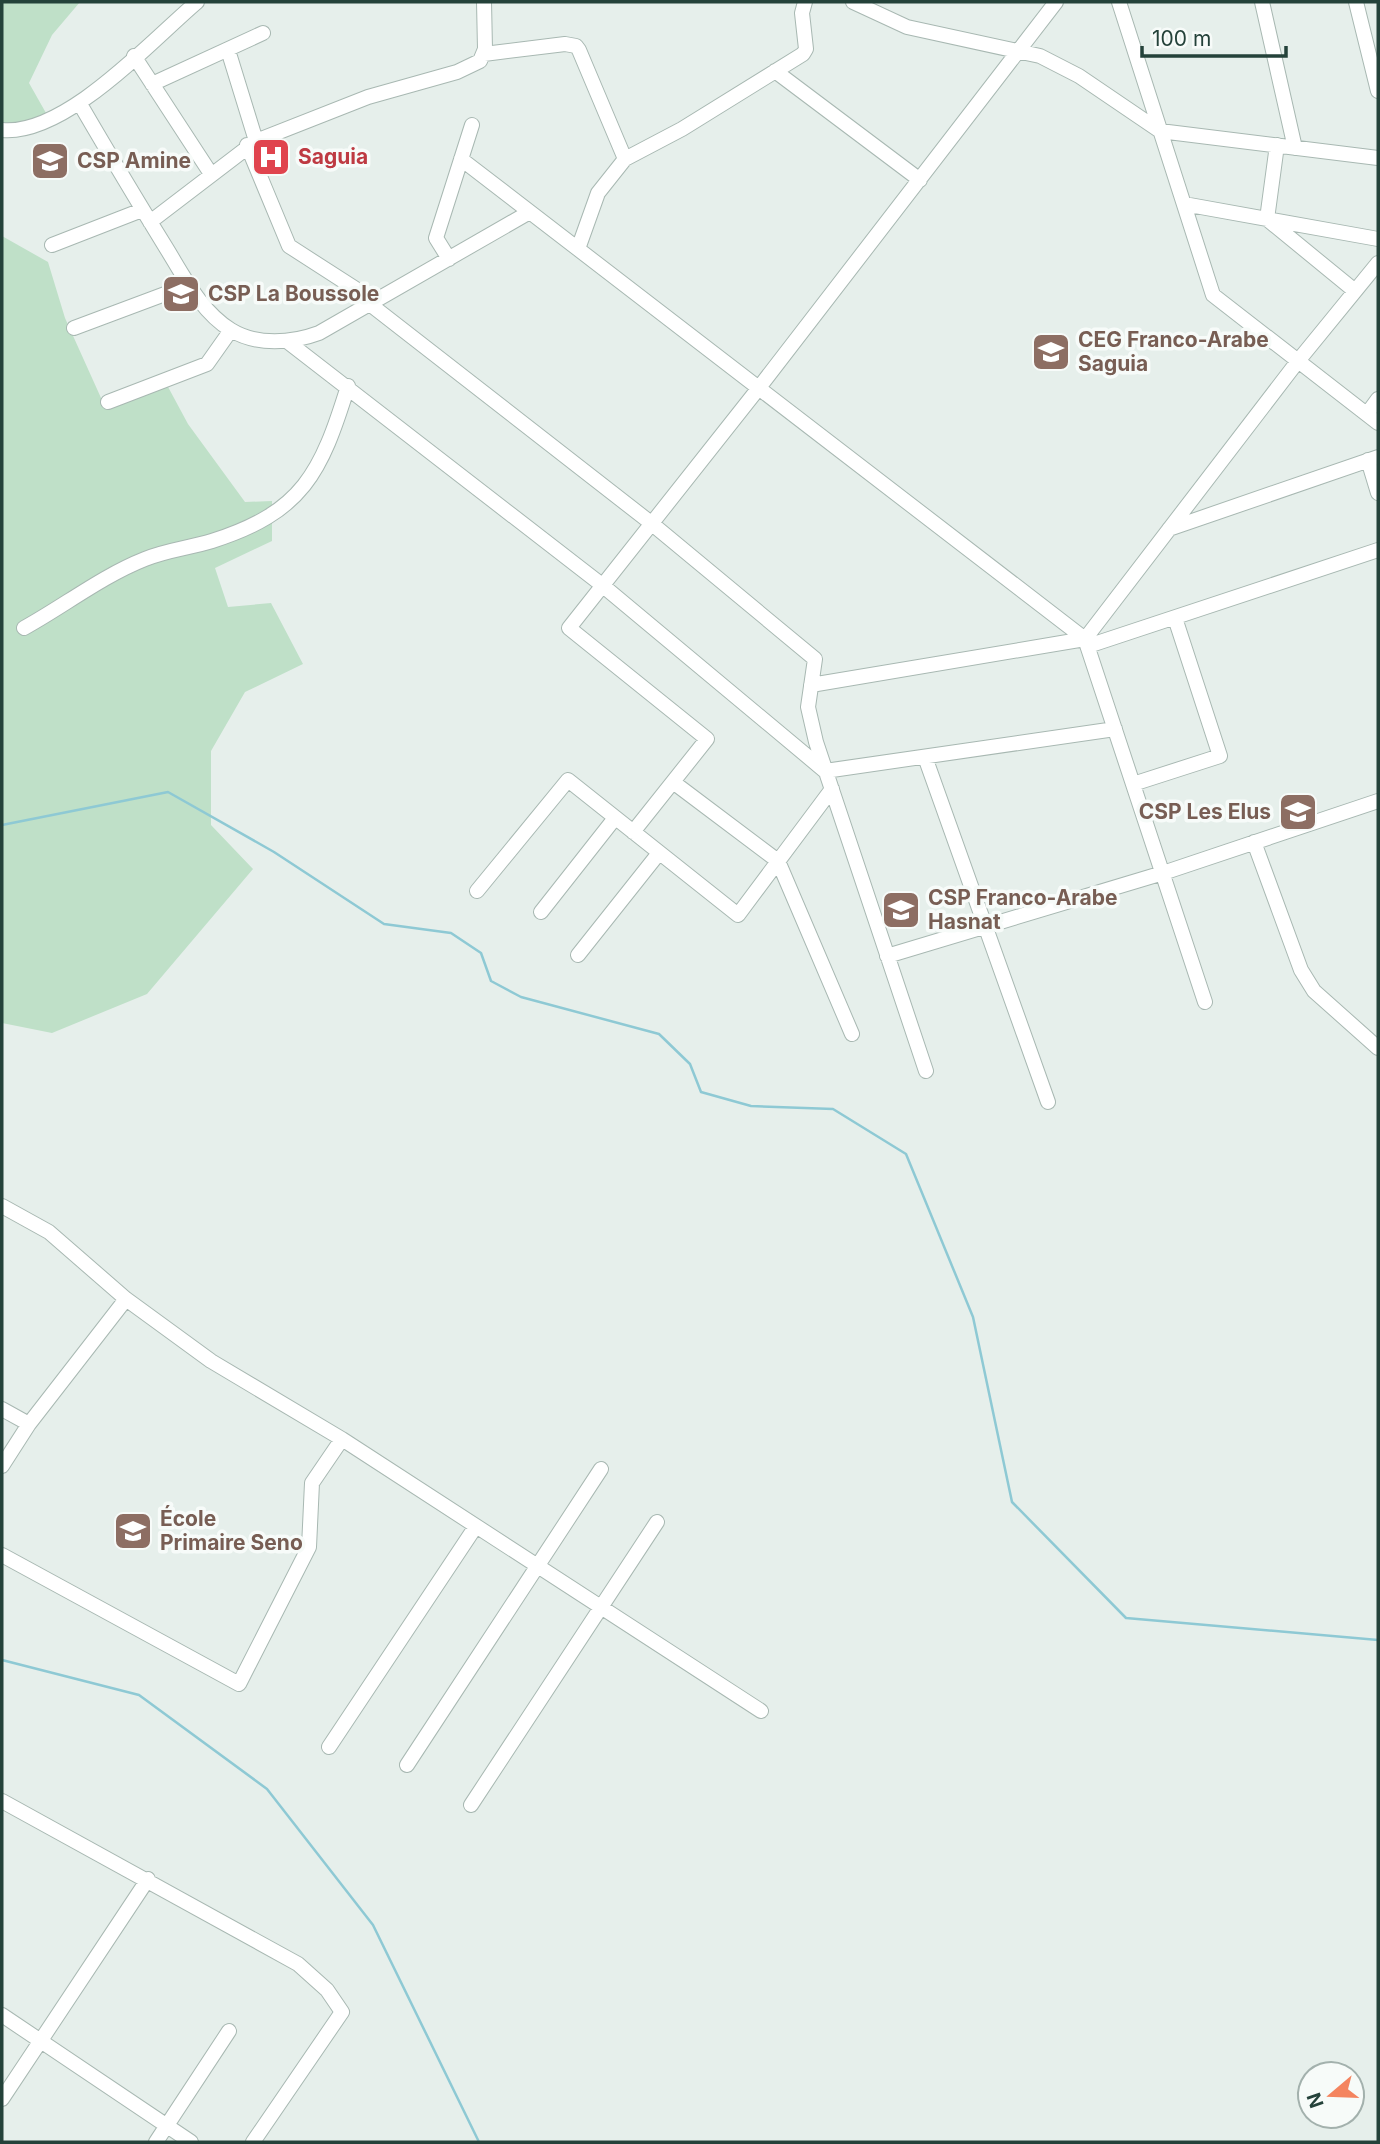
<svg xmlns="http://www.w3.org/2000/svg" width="1380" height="2144" font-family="Inter,sans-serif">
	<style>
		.green { fill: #bfe0c8 }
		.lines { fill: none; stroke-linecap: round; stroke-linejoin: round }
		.stream { stroke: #8ec9d4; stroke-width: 2.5 }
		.minor-casing { stroke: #a8b8b2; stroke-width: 16 }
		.minor { stroke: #fff; stroke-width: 14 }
		.labels { text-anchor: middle; stroke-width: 7; stroke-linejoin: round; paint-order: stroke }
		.health-label { font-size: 21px; font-weight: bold; fill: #be3a42; stroke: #f7fbf9; text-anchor: start }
		.education-label { font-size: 21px; font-weight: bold; fill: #785e54; stroke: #f7fbf9; text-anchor: start }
	</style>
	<rect width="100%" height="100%" fill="#e6efeb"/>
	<path class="green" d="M2,2H80L52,35L29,83L46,113L17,127L2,124Z
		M2,236L48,262L65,318L106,409L167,385L188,424L245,502L272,501V541L215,568L228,607L271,603L303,664L245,692L211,751V825L253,869L147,994L52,1033L2,1023Z"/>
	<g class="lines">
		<path class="stream" d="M2,825L168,792L274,852L384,924L451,933L481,953L491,981L521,997L659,1034L690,1064L701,1092L751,1106L833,1109L906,1154L973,1317L1012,1502L1126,1618L1378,1640
			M2,1660L139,1695L267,1789L373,1925L479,2142"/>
		<defs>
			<path id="minor" d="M853,2L907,27L1040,56L1079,76L1160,131L1378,158
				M1119,2L1213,295L1378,423
				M1262,2L1295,148
				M1356,2L1378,91
				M228,50L256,141
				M484,54L565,44L576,46L579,50L625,159L598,193L578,249
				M134,56L211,174
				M775,71L920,180
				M152,84L263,33
				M80,104C108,152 136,199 165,246C183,275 201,312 231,330C257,346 292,343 319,333L528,213
				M2,130C65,136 150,42 197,2
				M247,145L289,246L376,302
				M1277,145L1267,219L1355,291
				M461,159L1085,639L1205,1002
				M625,159L682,129L803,54L806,49L802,13L805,2
				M1184,204L1378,239
				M150,222L256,141L368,97L457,72L480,61L485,49L484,2
				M52,245L142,210
				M449,259L436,238L472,125
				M371,305L651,523L815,659L808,707L816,742L926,1071
				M74,328L189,285
				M288,342L602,585L825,771L1115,729
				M108,402L207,364L231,330
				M1367,414L1378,399
				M1368,460L1378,493
				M1169,529L1378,457
				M24,628C64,606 102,576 145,559C167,550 189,548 212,541C303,512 321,473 348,386
				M1088,646L1378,550
				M811,685L1085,639L1298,361L1378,263
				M925,757L1048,1102
				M673,782L778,861L852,1034
				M1133,784L1220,756L1175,618
				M633,832L707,739L569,628L758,389L1056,2
				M1254,842L1301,970L1314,991L1378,1048
				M477,891L568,780L738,915L832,789
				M541,912L615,818
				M578,955L659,853
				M887,956L1163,873L1378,801
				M2,1206L49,1232L126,1299L211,1361L342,1439L761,1711
				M2,1409L29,1424
				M2,1466L29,1424L126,1299
				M2,1555L239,1684L309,1547L312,1483L342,1439
				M329,1747L476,1526
				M407,1765L601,1469
				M2,1801L298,1964L327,1990L342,2012L253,2142
				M471,1805L657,1522
				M2,2015L191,2142
				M2,2099L148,1879
				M156,2142L229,2031"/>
		</defs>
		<use href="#minor" class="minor-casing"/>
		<use href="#minor" class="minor"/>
	</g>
	<defs>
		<symbol id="hospital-square" viewBox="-11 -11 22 22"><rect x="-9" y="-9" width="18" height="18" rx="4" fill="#e0444e" stroke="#f7fbf9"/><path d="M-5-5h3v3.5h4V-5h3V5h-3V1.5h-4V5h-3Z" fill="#fff"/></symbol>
		<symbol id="school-square" viewBox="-11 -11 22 22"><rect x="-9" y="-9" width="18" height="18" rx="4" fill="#8d6e63" stroke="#f7fbf9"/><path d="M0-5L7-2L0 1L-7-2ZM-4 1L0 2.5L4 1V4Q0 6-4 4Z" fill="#fff"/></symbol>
	</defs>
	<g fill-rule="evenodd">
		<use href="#hospital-square" x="249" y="135" width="44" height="44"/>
		<use href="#school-square" x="28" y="139" width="44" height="44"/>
		<use href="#school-square" x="159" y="272" width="44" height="44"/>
		<use href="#school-square" x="1029" y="330" width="44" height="44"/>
		<use href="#school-square" x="1276" y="790" width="44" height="44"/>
		<use href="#school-square" x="879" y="888" width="44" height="44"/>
		<use href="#school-square" x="111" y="1509" width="44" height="44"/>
	</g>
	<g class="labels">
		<g class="health-label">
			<text x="298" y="164">Saguia</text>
		</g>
		<g class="education-label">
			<text x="77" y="168">CSP Amine</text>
			<text x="208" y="301">CSP La Boussole</text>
			<text x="1078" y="347">CEG Franco-Arabe<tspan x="1078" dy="24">Saguia</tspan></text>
			<text x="1271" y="819" text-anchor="end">CSP Les Elus</text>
			<text x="928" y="905">CSP Franco-Arabe<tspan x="928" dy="24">Hasnat</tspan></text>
			<text x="160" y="1526">École<tspan x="160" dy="24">Primaire Seno</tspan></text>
		</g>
	</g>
	<rect width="1380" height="2144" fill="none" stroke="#24423a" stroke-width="7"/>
	<g transform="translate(1331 2095) rotate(251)"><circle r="33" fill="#f7fbf9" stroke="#a3b1ad" stroke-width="2"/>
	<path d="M0-5L12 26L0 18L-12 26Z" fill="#f4845f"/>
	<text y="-10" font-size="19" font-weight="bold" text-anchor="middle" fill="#24423a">N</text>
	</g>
	<path d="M1142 46v10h144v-10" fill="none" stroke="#24423a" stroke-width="3.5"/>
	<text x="1152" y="46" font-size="21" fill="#24423a" stroke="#f7fbf9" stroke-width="5" paint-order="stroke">100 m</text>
</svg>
